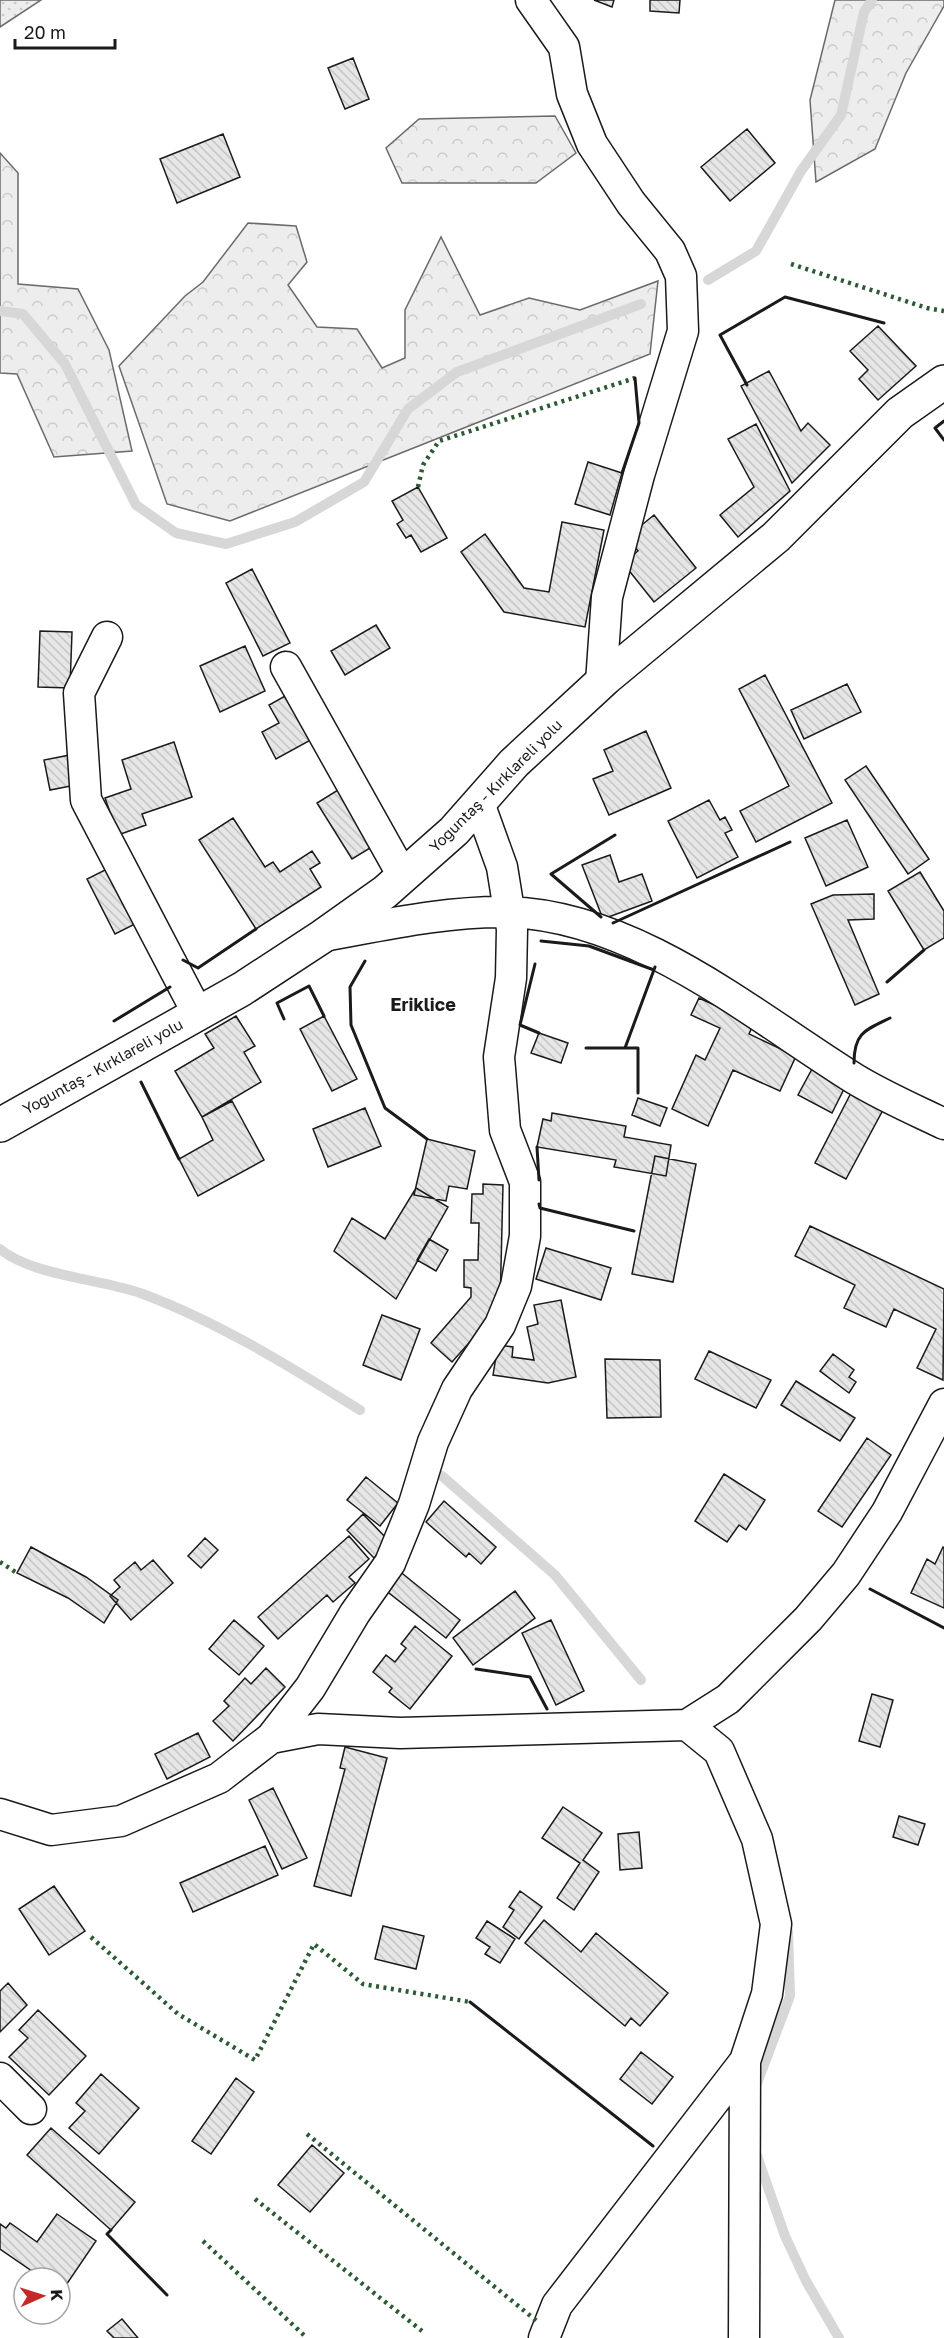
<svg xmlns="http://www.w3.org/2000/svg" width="944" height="2338" font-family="'Golos Text',sans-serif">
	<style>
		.grass { fill: url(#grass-dots); stroke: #6a6a6a; stroke-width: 1.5 }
		.forest { fill: url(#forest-crowns); stroke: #6a6a6a; stroke-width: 1.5 }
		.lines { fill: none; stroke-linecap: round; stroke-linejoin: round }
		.stream { stroke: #d7d7d7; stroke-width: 10 }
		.building { fill: url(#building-back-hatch); stroke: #1a1a1a; stroke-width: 1.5 }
		.street-casing { stroke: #1a1a1a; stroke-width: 33 }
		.secondary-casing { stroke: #1a1a1a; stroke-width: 36 }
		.street { stroke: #fff; stroke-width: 30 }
		.secondary { stroke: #fff; stroke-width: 33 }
		.hedge { stroke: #2b5a34; stroke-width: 4.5; stroke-dasharray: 3 4.5; stroke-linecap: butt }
		.wall { stroke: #1a1a1a; stroke-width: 3 }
		.labels { text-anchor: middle; stroke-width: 4.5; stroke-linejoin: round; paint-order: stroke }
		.street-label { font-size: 15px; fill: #1a1a1a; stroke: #fff }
		.quarter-label { font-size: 18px; font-weight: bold; fill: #1a1a1a; stroke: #fff }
	</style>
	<defs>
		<pattern id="grass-dots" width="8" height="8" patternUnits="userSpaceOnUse" patternTransform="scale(1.5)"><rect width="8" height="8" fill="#ededed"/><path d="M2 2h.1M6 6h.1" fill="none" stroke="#cbcbcb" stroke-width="1.8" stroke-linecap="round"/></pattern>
		<pattern id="forest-crowns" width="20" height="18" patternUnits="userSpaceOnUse" patternTransform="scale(1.5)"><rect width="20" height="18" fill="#ededed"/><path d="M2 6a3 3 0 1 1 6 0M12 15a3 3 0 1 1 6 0" fill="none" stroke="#cbcbcb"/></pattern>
		<pattern id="building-back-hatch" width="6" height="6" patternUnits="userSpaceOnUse" patternTransform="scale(1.5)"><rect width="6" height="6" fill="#e6e6e6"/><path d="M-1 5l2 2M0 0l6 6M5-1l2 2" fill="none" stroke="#c5c5c5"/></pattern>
	</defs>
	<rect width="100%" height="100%" fill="#fff"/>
	<path class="grass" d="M0,0H41L0,27Z"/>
	<path class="forest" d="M835,0H944V6L906,73L875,149L816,182L810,100Z
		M555,116L576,153L536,183H402L386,148L419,119Z
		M0,153L18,173V284L78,289L109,350L132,451L54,457L17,374L0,373Z
		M248,223L296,226L307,262L288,285L317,327L357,329L382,368L405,358V310L441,237L480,315L529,298L580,310L658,281L650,354L230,521L167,504L119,366L185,296L203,282Z"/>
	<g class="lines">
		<path class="stream" d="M708,280L756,251L801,171L841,115L864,12L872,0
			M0,311L23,314L65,364L136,505L176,533L226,544L295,522L364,482L408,409L457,372L641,304
			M0,1249C32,1276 103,1279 143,1294C220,1323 291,1367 360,1410
			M442,1476L555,1575L641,1680
			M756,2086L790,1996L788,1931
			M756,2153L785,2236L806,2281L839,2338"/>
	</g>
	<path class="building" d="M594,0H614L612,7Z
		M650,0H680L679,13L650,11Z
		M353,58L369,99L345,109L328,68Z
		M747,129L775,163L730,201L701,167Z
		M223,134L240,177L177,203L160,159Z
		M878,326L916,366L878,400L859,379L868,370L850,351Z
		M769,371L801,431L808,423L830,445L792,483L741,386Z
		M756,424L790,491L738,537L720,515L754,487L728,439Z
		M588,462L622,473L610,515L575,504Z
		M418,487L447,538L421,552L411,535L406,538L397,524L403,520L392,501Z
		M654,515L696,568L654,602L623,563L638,551L627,537Z
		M562,522L604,530L585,627L504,612L461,552L485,534L524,588L549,592Z
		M252,569L290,643L263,656L226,583Z
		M376,625L390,648L345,675L331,651Z
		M40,631L72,632L70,688L38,687Z
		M245,646L265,691L220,712L200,666Z
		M765,675L832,803L756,842L740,811L789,786L739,689Z
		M847,684L861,712L804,739L791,710Z
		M294,691L318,736L276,759L262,732L279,723L269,705Z
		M646,731L671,788L609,815L593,779L613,771L604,750Z
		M174,742L192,797L142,814L146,825L118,835L105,798L131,789L122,760Z
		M70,755L76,785L50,790L44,760Z
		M866,766L929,859L908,874L845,780Z
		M346,785L380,842L352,859L317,803Z
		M709,800L720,820L725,817L732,830L725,833L738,857L697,878L668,821Z
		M233,818L265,867L273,862L280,872L312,851L320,863L310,869L321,887L256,929L199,840Z
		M847,820L868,867L826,886L805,838Z
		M610,855L619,882L642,874L652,901L603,919L582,865Z
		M111,867L139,922L115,934L87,879Z
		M920,872L944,911V938L924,950L888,891Z
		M874,894V919L848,920L879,994L855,1005L811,904L833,895Z
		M699,998L754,1023L749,1034L796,1056L780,1091L733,1070L708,1126L672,1109L696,1055L705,1060L720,1028L691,1015Z
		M236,1016L255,1046L244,1052L261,1082L202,1117L175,1071L214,1048L205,1034Z
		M324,1016L357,1079L332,1091L300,1029Z
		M539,1033L568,1043L561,1063L531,1053Z
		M812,1069L845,1087L832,1113L798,1095Z
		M852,1091L884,1108L846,1179L815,1163Z
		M638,1098L667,1108L660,1126L632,1115Z
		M232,1101L264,1160L198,1196L179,1159L213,1140L202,1117Z
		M365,1108L381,1146L328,1167L313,1129Z
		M552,1113L626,1126L624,1137L671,1145L666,1176L614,1167L616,1160L537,1147L543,1119L551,1121Z
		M427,1139L475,1151L467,1189L449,1186L446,1201L414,1195Z
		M655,1156L696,1164L673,1282L632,1274Z
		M483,1184L503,1185L500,1308L452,1362L431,1343L471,1297V1288L464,1287V1260H478L479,1223H471L472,1194H483Z
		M416,1188L448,1207L396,1299L334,1251L352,1218L385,1239Z
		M810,1226L944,1289L943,1380L917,1368L936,1329L894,1309L886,1327L844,1308L855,1285L795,1256Z
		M429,1239L448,1250L436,1271L417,1260Z
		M546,1248L611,1268L601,1300L536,1279Z
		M561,1300L576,1377L548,1383L493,1375L498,1345L513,1347L512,1357L534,1360L527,1327L538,1324L534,1305Z
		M382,1315L420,1329L401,1380L363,1365Z
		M709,1351L771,1380L756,1408L695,1379Z
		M833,1354L854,1370L849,1377L856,1382L849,1393L820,1371Z
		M605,1359L660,1360L661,1417L607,1418Z
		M796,1381L855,1418L840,1441L781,1405Z
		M867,1438L891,1455L842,1527L818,1511Z
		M724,1474L765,1500L746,1530L739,1525L727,1542L695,1521Z
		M366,1477L398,1503L380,1526L347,1500Z
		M444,1501L496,1547L481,1564L469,1553L466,1557L426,1522Z
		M363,1514L390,1542L374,1558L347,1530Z
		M349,1536L369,1559L349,1577L355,1583L333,1602L327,1595L278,1639L258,1617Z
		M205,1538L218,1550L201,1568L188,1556Z
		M31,1547L86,1577L118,1600L104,1623L68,1598L17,1573Z
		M943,1547L944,1548V1608L911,1593L927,1559L935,1564Z
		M153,1560L173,1583L131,1620L110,1596L120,1587L114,1580L135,1562L141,1570Z
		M398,1570L460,1620L446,1638L384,1589Z
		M515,1591L535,1618L473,1665L453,1638Z
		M234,1620L264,1646L239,1675L209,1649Z
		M551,1620L584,1691L556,1705L522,1633Z
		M415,1626L452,1656L410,1709L389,1692L392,1688L373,1672L386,1655L395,1662L406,1648L401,1644Z
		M266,1668L285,1687L233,1741L213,1721L229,1706L224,1701L245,1678L251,1684Z
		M872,1694L893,1700L880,1747L859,1741Z
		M198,1733L210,1757L167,1779L155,1754Z
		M345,1747L387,1758L351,1896L314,1886L345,1769L340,1768Z
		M273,1788L307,1858L282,1869L249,1800Z
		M563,1807L602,1833L583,1860L599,1872L574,1910L557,1898L580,1863L542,1838Z
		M899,1816L925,1824L918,1845L893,1837Z
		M639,1832L642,1868L620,1870L618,1834Z
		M265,1846L278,1875L193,1912L180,1883Z
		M54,1886L85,1931L49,1955L19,1909Z
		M520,1891L542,1907L519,1939L503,1927L514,1910L509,1907Z
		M544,1920L581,1952L596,1933L668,1993L640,2026L631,2018L625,2026L525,1943Z
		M487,1921L515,1939L500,1963L485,1954L490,1947L476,1938Z
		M383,1926L424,1936L416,1969L375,1959Z
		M8,1983L27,2005L0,2032V1991Z
		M38,2010L86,2056L49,2095L9,2057L28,2038L19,2030Z
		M641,2052L673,2077L652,2104L620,2079Z
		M101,2074L139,2108L99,2154L69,2128L85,2111L76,2103Z
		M236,2078L254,2092L211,2154L192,2141Z
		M51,2128L135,2202L111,2230L27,2155Z
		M312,2145L344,2173L310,2212L278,2185Z
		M57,2214L96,2241L62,2291L60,2278H42L0,2249V2224L6,2228L10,2223L37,2242Z
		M122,2319L138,2338H114L107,2331Z"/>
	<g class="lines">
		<defs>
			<path id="street" d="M531,0L564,47L572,94L592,144L631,203L670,251L681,276L683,331L639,475L607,597L601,683
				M107,637L79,693L86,800L198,1014
				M286,667L403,876
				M323,936C384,925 445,911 508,912C636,916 751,1014 855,1079C883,1096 915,1110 944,1124
				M687,1725L719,1751L757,1839L776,1924L767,1994L745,2061L744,2338
				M271,1738L318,1729L400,1733L687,1725L728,1699L808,1619L846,1574L887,1512L944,1404
				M0,1814L51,1830L121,1821L219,1778L271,1738L310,1688L355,1613L390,1563L414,1504L433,1442L457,1389L500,1325L516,1286L525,1236V1182L505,1130L499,1057L511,978L512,929L502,867L479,803
				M0,2078L31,2109
				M544,2338L557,2305L745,2061"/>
			<path id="secondary" d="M0,1125L242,989L323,936L385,892L454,831L514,763L606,678L776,537L900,413L944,382"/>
		</defs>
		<use href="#street" class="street-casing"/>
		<use href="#secondary" class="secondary-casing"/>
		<use href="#street" class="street"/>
		<use href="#secondary" class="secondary"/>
		<path class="hedge" d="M791,264L927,308L944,311
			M418,487L423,465L439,441L635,378
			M0,1562L17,1573
			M91,1937L178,2014L255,2060L314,1944L363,1984L470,2002
			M307,2134L538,2322
			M255,2199L422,2331
			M203,2241L307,2338"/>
		<path class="wall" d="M747,385L720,335L785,297L884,323
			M944,421L935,428L944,440
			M622,473L639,423L635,378
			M601,917L551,874L615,835
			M613,923L790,842
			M541,941L589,946L654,970
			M183,960L198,968L256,929
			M365,961L350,987L351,1025L385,1108L427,1139
			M535,964L520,1025L539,1033
			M887,982L924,950
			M284,1019L277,1003L309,986L324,1016
			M114,1021L170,987
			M586,1048H638V1093
			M625,1048L655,967
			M854,1063C854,1033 865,1030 890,1018
			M141,1082L179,1159
			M537,1147L539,1180
			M539,1204L540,1208L634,1231
			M870,1589L944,1628
			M476,1669L530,1677L547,1709
			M470,2002L653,2146
			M111,2230L107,2234L167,2295"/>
	</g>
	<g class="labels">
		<g class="street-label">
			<text transform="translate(496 786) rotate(-45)" y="5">Yoğuntaş - Kırklareli yolu</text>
			<text transform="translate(103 1067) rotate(-29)" y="5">Yoğuntaş - Kırklareli yolu</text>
		</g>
		<g class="quarter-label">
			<text x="423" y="1011">Eriklice</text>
		</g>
	</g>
	<g transform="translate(42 2296) rotate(87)"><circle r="28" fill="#ffffff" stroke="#a3a3a3" stroke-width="1.5"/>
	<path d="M0-4.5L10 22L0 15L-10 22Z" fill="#c62828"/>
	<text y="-9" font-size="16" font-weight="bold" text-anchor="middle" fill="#1a1a1a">K</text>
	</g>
	<path d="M15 39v9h100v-9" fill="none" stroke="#1a1a1a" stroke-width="3"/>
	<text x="24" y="39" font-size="18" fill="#1a1a1a" stroke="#ffffff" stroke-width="4.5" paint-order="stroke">20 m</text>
</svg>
